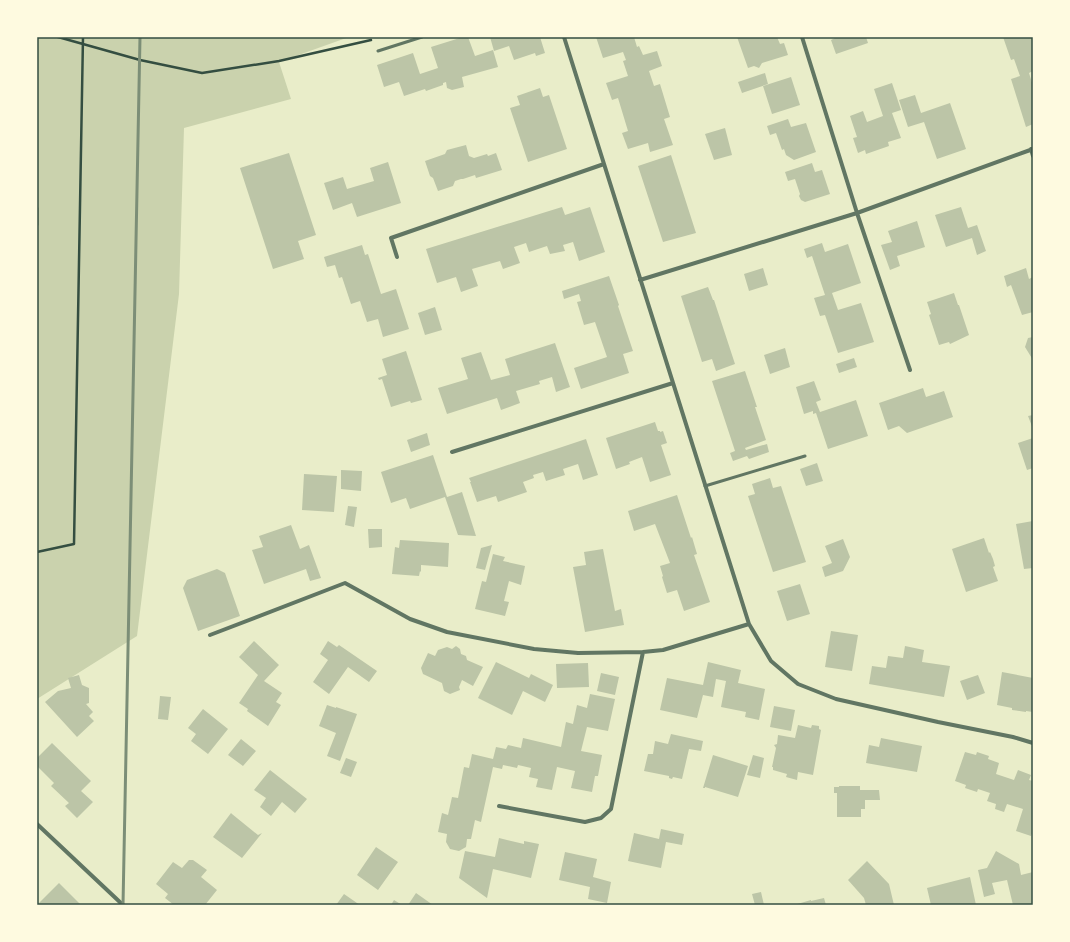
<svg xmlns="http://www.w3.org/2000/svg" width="1070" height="942" font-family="'Source Sans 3',sans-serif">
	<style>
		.green { fill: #cad2ad }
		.building { fill: #bcc5a7 }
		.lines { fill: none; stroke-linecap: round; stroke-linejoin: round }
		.path { stroke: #344e41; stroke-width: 2.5 }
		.service { stroke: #617663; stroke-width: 3 }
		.minor { stroke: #617663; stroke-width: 4 }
		.rail { stroke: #7c8e77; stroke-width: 3 }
		.neatline { fill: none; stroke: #344e41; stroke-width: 1.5 }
	</style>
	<rect width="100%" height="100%" fill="#e9edc9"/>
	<path class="green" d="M37,37H349L279,62L291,99L184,128L179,294L137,636L37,699Z"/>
	<path class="building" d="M463,37H468L475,56L493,50L498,67L462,77L464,87L452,90L447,88L446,82L443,83V85L426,91L425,89L404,96L399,82L384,87L377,65L413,53L420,74L438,68L431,47Z
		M490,37H530V38L540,37L545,53L536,56L535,53L514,60L509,46L494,51Z
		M596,37H634L637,47L639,46L643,55L657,51L662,66L649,71L654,86L660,84L670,117L664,119L673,145L650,152L648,143L628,149L622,133L628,131L618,98L612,100L606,83L628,76L623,61L626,60L623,52L603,58Z
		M737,37H777L780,44L784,43L788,55L762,63L759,68L754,66L748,68Z
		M837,37H866L868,43L836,54L831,40Z
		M1003,37H1033V71L1029,73L1033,86V124L1026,127L1011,79L1020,76L1014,59L1011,60Z
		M765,73L768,84L742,93L738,82Z
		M791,77L800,105L772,114L763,86Z
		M892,83L901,110L892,113L901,138L888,142L889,146L866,154L865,150L858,153L853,138L857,137L850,116L863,111L867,122L883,116L874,89Z
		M540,88L543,97L549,95L567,149L528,162L510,108L520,105L517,96Z
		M915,95L921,113L950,103L966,149L937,159L924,122L908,127L899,100Z
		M788,119L791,127L806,123L816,152L794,160L786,155L784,149L782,150L776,133L770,135L767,126Z
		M725,128L732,155L714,160L705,134Z
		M466,145L469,156L474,158L487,154L488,156L496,153L502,170L476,178L475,175L463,179H461L455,181L453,186L438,191L433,178L430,176L425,161L445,154L447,150Z
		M289,153L316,235L298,241L304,259L273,269L240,168Z
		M671,155L696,233L663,242L638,166Z
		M388,162L401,203L357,217L352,203L333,210L324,183L343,177L347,189L374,181L370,168Z
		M812,163L815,172L822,170L830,194L805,202L801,200L799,196L800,194L795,179L788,181L785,172Z
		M562,207L565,215L590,207L605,252L579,261L573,242L563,245L565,251L550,254L547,246L529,252L526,243L514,247L520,263L503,269L500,261L472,269L478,286L461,292L456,277L437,283L426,249Z
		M961,207L968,228L977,225L986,251L977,255L972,238L946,247L935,215Z
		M917,221L925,247L897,256L900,266L890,270L881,245L892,242L888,231Z
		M822,243L825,252L848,244L861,283L832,293L838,310L861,303L874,342L838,353L825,315L820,316L814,298L825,295L812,256L807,258L804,249Z
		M362,245L365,255L368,254L381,294L396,289L409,329L383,337L378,319L367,322L360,301L351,304L342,277L339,278L335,265L327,267L324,257Z
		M763,268L768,285L749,291L744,274Z
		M1026,268L1029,279L1033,277V312L1022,315L1011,285L1007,287L1004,276Z
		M609,276L619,305L618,306L633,351L623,354L629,373L581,389L574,368L607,357L595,322L584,325L577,302L581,301L579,294L564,299L562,291Z
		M708,287L713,300H714L735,364L716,371L712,359L702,362L681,296Z
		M954,293L958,305H959L969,335L950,344L949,342L939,345L929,315L931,314L927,302Z
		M435,307L442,330L425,335L418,313Z
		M1033,337V360L1025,347L1028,338Z
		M555,343L570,387L556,392L552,377L539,381L540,384L516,391L520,403L501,410L497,398L447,414L438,388L468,379L461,358L481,352L491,380L510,375L505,359Z
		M785,348L790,367L770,374L764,355Z
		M406,351L422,400L411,403L410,401L391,407L382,379L379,380L378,378L387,375L382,359Z
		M854,358L857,367L839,373L836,364Z
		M745,371L757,407H755L766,440L745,448L746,450L767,444L769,452L749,459L747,456L733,461L730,453L735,451L712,381Z
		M814,381L821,400L816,402L820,412L856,400L868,436L828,449L816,413L813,414V411L804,414L796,387Z
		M923,388L926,397L944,391L953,417L907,433L899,426L888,430L879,403Z
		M1033,415V429L1028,416Z
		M655,422L658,431H660V432L663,431L667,443L661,445L671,475L650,482L642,457L629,462L630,464L616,469L606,438Z
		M427,433L430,445L411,452L407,440Z
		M1033,438V468L1027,470L1018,443Z
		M586,439L598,475L583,480L578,464L563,469L565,475L546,481L543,472L533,475L534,478L523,482L527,492L498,502L496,496L477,502L470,482H471L469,478Z
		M433,455L447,497L462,492L476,536L458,535L445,497L410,509L406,498L391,503L381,472Z
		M817,463L823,481L806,486L800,469Z
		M341,470L362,471L361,491L341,489Z
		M304,474L337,476L334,512L302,510Z
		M770,478L773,488L781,486L806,562L773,572L748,496L755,494L752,484Z
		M677,495L691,538L692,537L697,554L694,555L710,602L684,611L677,590L667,593L662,577L663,576L660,566L670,563L655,524L634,531L628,511Z
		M348,506L357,507L354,527L345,525Z
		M1033,521V568L1024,569L1016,524Z
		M291,525L300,549L309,545L321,578L310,581L306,569L264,584L252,550L263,547L259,536Z
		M368,529H382V547L369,548Z
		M984,538L989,553L990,552L993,559L995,566L993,567L998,581L966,592L952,549Z
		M843,539L850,557L843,571L825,577L822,567L832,563L825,546Z
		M400,540L449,543L448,567L421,565V572L420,571L419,576L392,574L395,547L399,548Z
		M492,545L485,570L476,568L481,548Z
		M603,549L615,611L621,609L624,625L585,632L573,567L586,565L584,552Z
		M493,554L505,557L503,561L525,566L521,585L509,581L504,601L509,602L505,616L475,609L482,581L486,582Z
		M217,569L225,573L240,616L198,631L183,588L187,580Z
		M800,584L810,614L787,621L777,591Z
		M831,631L858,635L852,671L825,667Z
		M254,641L279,665L264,681L282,693L276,702L281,705L268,726L247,711L248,709L239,703L258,675L239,657Z
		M328,641L337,647L339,645L377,671L369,682L348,667L329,694L313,682L328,660L320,654Z
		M456,646L460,649L461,654L466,656L467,660L483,667L473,686L462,680L459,687L460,690L450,694L444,691L442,683L423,674L421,668L428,653L435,656L438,650L447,647L452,649Z
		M905,646L924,650L922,662L950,666L944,697L869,684L872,666L886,668L888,656L903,658Z
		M496,662L529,678L531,674L553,685L545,702L523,691L512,715L478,698Z
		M708,662L741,670L738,683L765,689L759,720L745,717L746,712L721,707L726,681L716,679L713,697L703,695L697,718L660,710L667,678L703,685Z
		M588,663L589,687L557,688L556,664Z
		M1002,672L1033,678V712L1026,711V712L1012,710V708L997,705Z
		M601,673L619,677L615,695L597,691Z
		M79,675L82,685L89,688V703L86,704L93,712L89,716L94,721L77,737L45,702L58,691L71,688L68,678Z
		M978,675L985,693L967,700L960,681Z
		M590,694L615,699L608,731L587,727L581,751L602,755L598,776H595L592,792L571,788L575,771L557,767L552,790L536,787L538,779L529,777L531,768L518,765L517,768L503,765L502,769L493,767L481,822L475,820L471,839H467L466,847L459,851L450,849L446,842L447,834L438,832L442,813L448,815L452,797L458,798L464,767L469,768L472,754L493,759L496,747L506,749L508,745L521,748L523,738L561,747L566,722L573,724L577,705L587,708Z
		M160,696L171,697L168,720L158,719Z
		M327,705L336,708V707L357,714L340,761L327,756L336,733L319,726Z
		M774,706L795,710L791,731L770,727Z
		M203,709L228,729L208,754L191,741L196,734L188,728Z
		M798,725L811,728L812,725L819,726V729L821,730L813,775L798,772L797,780L786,777L787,774L773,770V767H772L776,748L774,745L777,744L778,735L795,738Z
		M671,734L703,741L701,751L689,749L682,779L673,777L672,779L669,778V776L644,771L648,754H653L655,741L668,744Z
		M881,738L922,746L917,772L866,763L869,745L879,747Z
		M241,739L256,751L243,766L228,755Z
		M52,743L91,781L81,791L93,802L77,818L65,806L69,803L51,786L54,783L37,766V758Z
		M965,752L976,755L977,752L989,756L988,759L999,763L996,774L1014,780L1018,770L1031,775L1029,780L1033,781V831L1031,836L1016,831L1023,809L1007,804L1004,812L995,809L996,804L987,801L990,793L978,789L977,792L965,788L966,785L955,781Z
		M713,755L748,766L738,797L705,787V788H703Z
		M753,755L764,758L760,778L747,775Z
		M346,758L357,762L351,777L340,773Z
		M270,770L307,799L295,813L282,802L271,816L260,807L266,798L254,790Z
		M839,786H860V790H879L880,800H865V809H861V817H837V793H834V787H839Z
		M231,813L232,814L258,835L262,833L242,858L213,837Z
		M661,829L684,834L682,845L666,842L661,868L628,861L634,833L659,839Z
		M499,838L524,844V841L539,844L531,878L493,869L487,898L459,878L465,851L495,857Z
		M376,847L398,862L378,890L357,875Z
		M996,851L1019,864L1021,875L1033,872V905H1013L1007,880L992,883L995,894L984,897L978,870L987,868Z
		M565,852L597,859L593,877L611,882L607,903L588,899L590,887L559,880Z
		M189,860H193L207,870L201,877L217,890L205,905H174L165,898L168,894L156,884L173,862L182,868Z
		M867,861L889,884L894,905H866L864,898L848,880Z
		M970,877L976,905H931L927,888Z
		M59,883L81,905H37Z
		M761,892L764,905H755L752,894Z
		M416,893L433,905H408Z
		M344,894L357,903L360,905H336Z
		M824,898L826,905H794L811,900V901Z
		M394,900L402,905H391Z"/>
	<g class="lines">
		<path class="path" d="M58,37L140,60L202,73L279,61L371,40
			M37,208V225
			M37,552L74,544L83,37"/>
		<path class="service" d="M378,51L422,37
			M705,486L805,456"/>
		<path class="minor" d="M564,37L749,624
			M802,37L857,213L910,370
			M1031,149L1033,156
			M397,257L391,238L604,164
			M640,280L857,213L1033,149
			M452,452L673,383
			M210,635L345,583L410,619L447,632L534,649L578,653L643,652L663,650L749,624L771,661L798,684L836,699L938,722L1013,737L1033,743
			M499,806L585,822L601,818L611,809L643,652
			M37,824L123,905"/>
		<path class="rail" d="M123,905L140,37"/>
	</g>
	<rect width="1070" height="942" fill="none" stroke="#fefae0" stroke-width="76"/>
	<rect x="38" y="38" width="994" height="866" class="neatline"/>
</svg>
